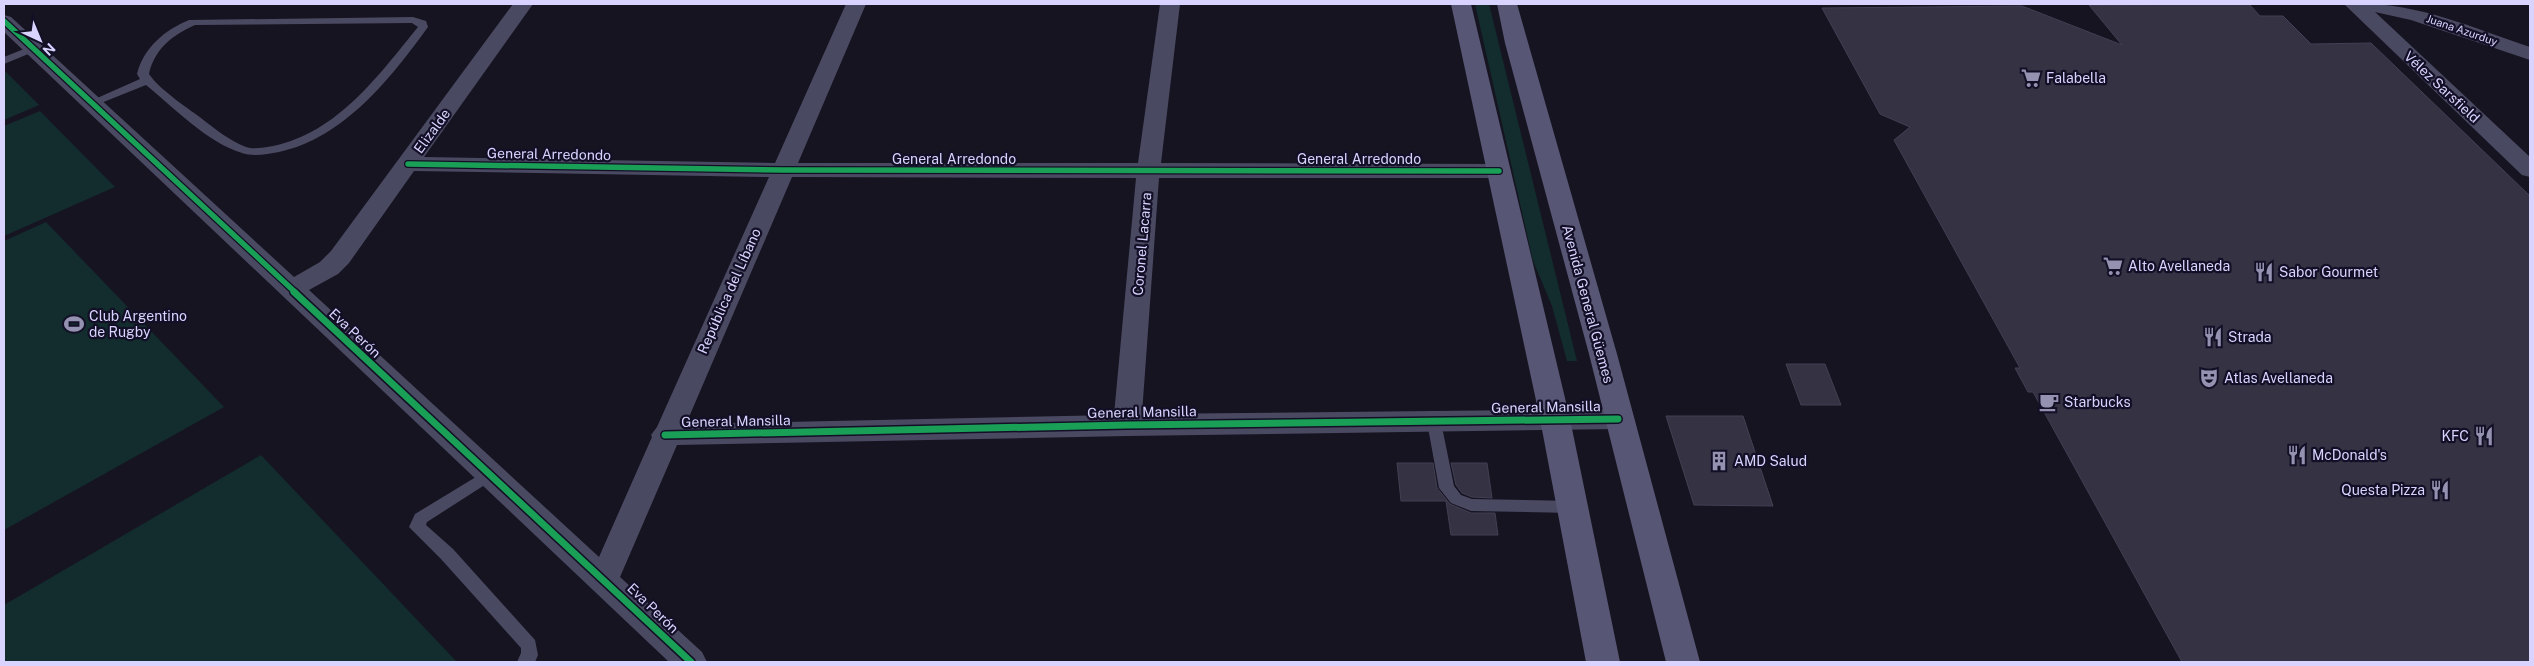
<svg xmlns="http://www.w3.org/2000/svg" width="2534" height="666" font-family="'Public Sans',sans-serif">
	<style>
		.green { fill: #132c2d }
		.building { fill: #343243; stroke: #433f54 }
		.lines { fill: none; stroke-linecap: round; stroke-linejoin: round }
		.lane { fill: #4a4962; fill-rule: evenodd }
		.street { fill: #4a4962; fill-rule: evenodd }
		.secondary { fill: #575674; fill-rule: evenodd }
		.cycleway-far1-casing { stroke: #130f26; stroke-width: 8 }
		.cycleway-casing { stroke: #130f26; stroke-width: 10 }
		.cycleway-far1 { stroke: #1a9f57; stroke-width: 5.5 }
		.cycleway { stroke: #1a9f57; stroke-width: 7 }
		.labels { text-anchor: middle; stroke-width: 4.5; stroke-linejoin: round; paint-order: stroke }
		.far-street-label { font-size: 11px; fill: #d9d4ff; stroke: #130f26 }
		.poi-label { font-size: 14px; fill: #d9d4ff; stroke: #130f26; text-anchor: start }
		.street-label { font-size: 14px; fill: #d9d4ff; stroke: #130f26 }
	</style>
	<rect width="100%" height="100%" fill="#161421"/>
	<path class="green" d="M1475,4H1489L1577,361H1567L1552,306L1533,261Z
		M4,70L39,105L4,120Z
		M40,111L115,187L4,236V126Z
		M46,222L224,407L4,530V241Z
		M261,455L457,662H4V605Z"/>
	<path class="building" d="M2249,4L2260,16H2283L2311,44L2371,43L2530,196V662H2182L2033,392H2028L2015,368H2020L1894,140L1910,127L1880,114L1822,8L2022,6L2122,45L2089,5Z
		M1786,364H1825L1841,405H1801Z
		M1666,416H1743L1773,506L1694,505Z
		M1397,463H1433L1437,488L1450,504L1471,513H1495L1498,535H1451L1446,501H1401Z
		M1451,463H1487L1492,498L1472,497L1462,493L1456,485Z"/>
	<g class="lines">
		<path class="lane" d="M413,17L426,21L428,27C391,78 344,138 279,152C267,154 254,157 242,153C208,143 173,107 146,85L96,105H88L86,103L140,79L137,74C144,47 165,30 189,20ZM412,23L418,27C379,75 337,133 273,146C265,147 254,150 246,147C230,141 215,129 201,118C186,107 159,89 149,74C154,50 172,35 195,25Z
			M34,45L38,46V50L4,64V57Z
			M1434,416L1439,418L1441,422L1454,486L1461,495L1472,499L1574,501L1579,503L1582,507L1579,511L1574,513L1471,511L1451,503L1439,488L1427,422L1429,418Z
			M489,469L494,471L497,475L494,479L427,522L426,525L453,549L535,640L538,655L535,662H517L521,653V648L441,559L409,527L415,514Z"/>
		<path class="street" d="M513,4H533L424,157L775,163L846,4H866L798,163H1138L1160,4H1180L1161,163L1499,164L1507,166L1511,171L1507,176L1499,178H1159L1142,414L1618,409L1628,412L1632,419L1628,426L1618,429L1127,436L677,445L620,577L702,652L707,662H669L4,32V15L11,17L294,277L320,262L331,251ZM414,171L769,177L657,427L651,435L652,437L599,557L309,290L338,274L349,263ZM792,177L1136,178L1114,415L686,424Z
			M2344,4C2412,0 2467,26 2530,47V60L2411,20L2375,12L2530,157V177L2522,175Z"/>
		<path class="secondary" d="M1451,4H1471L1570,419L1620,662H1586L1540,419Z
			M1497,4H1517L1617,354L1700,662H1666L1589,354L1505,43Z"/>
		<defs>
			<path id="cycleway-far1" d="M4,21L296,293
				M408,164L783,170L1499,171"/>
			<path id="cycleway" d="M294,292L691,662
				M665,435L1127,425L1618,419"/>
		</defs>
		<use href="#cycleway-far1" class="cycleway-far1-casing"/>
		<use href="#cycleway" class="cycleway-casing"/>
		<use href="#cycleway-far1" class="cycleway-far1"/>
		<use href="#cycleway" class="cycleway"/>
	</g>
	<defs>
		<symbol id="supermarket-bare" viewBox="-9 -9 18 18"><path d="M-6-5.5h2.5l.6 2H6L4.5 2H-2.5L-4.4-4H-6ZM-1.5 3.2a1.3 1.3 0 1 0 .1 0ZM3 3.2a1.3 1.3 0 1 0 .1 0Z" fill="#9591b1" stroke="#130f26" stroke-width="2.5" paint-order="stroke"/></symbol>
		<symbol id="restaurant-bare" viewBox="-9 -9 18 18"><path d="M-5-6h1v4h1v-4h1v4h1v-4h1v5L-1.5 .5V6h-2V.5L-5-1ZM5-6V6H3V1.5H1.5Q1.5-4 5-6Z" fill="#9591b1" stroke="#130f26" stroke-width="2.5" paint-order="stroke"/></symbol>
		<symbol id="stadium-bare" viewBox="-9 -9 18 18"><path d="M0-5a6.5 5 0 1 0 0 10a6.5 5 0 1 0 0-10ZM-3.5-1.8h7v3.6h-7Z" fill="#9591b1" stroke="#130f26" stroke-width="2.5" paint-order="stroke"/></symbol>
		<symbol id="theatre-bare" viewBox="-9 -9 18 18"><path d="M-5-5.5Q0-4 5-5.5V0Q5 5 0 6Q-5 5-5 0ZM-3.3-2.5H-1v1.5H-3.3ZM1-2.5H3.3v1.5H1ZM-2.8 1Q0 5.5 2.8 1Z" fill="#9591b1" stroke="#130f26" stroke-width="2.5" paint-order="stroke"/></symbol>
		<symbol id="cafe-bare" viewBox="-9 -9 18 18"><path d="M-5.5-4.5H6V0H3Q3 3.5 0 3.5H-2.5Q-5.5 3.5-5.5 0ZM3-3.2v2h1.7v-2ZM-6 4.5H4V6H-6Z" fill="#9591b1" stroke="#130f26" stroke-width="2.5" paint-order="stroke"/></symbol>
		<symbol id="building-bare" viewBox="-9 -9 18 18"><path d="M-4-6H4V6H1V3H-1V6H-4ZM-2.5-4.3h1.7v1.8h-1.7ZM.8-4.3h1.7v1.8H.8ZM-2.5-1h1.7V.8h-1.7ZM.8-1h1.7V.8H.8Z" fill="#9591b1" stroke="#130f26" stroke-width="2.5" paint-order="stroke"/></symbol>
	</defs>
	<g fill-rule="evenodd">
		<use href="#supermarket-bare" x="2017" y="64" width="28" height="28"/>
		<use href="#supermarket-bare" x="2099" y="252" width="28" height="28"/>
		<use href="#restaurant-bare" x="2250" y="258" width="28" height="28"/>
		<use href="#stadium-bare" x="60" y="310" width="28" height="28"/>
		<use href="#restaurant-bare" x="2199" y="323" width="28" height="28"/>
		<use href="#theatre-bare" x="2195" y="364" width="28" height="28"/>
		<use href="#cafe-bare" x="2035" y="388" width="28" height="28"/>
		<use href="#restaurant-bare" x="2470" y="422" width="28" height="28"/>
		<use href="#restaurant-bare" x="2283" y="441" width="28" height="28"/>
		<use href="#building-bare" x="1705" y="447" width="28" height="28"/>
		<use href="#restaurant-bare" x="2426" y="476" width="28" height="28"/>
	</g>
	<g class="labels">
		<g class="far-street-label">
			<text transform="translate(2462 30) rotate(19)" y="4">Juana Azurduy</text>
		</g>
		<g class="poi-label">
			<text x="2046" y="83">Falabella</text>
			<text x="2128" y="271">Alto Avellaneda</text>
			<text x="2279" y="277">Sabor Gourmet</text>
			<text x="89" y="321">Club Argentino<tspan x="89" dy="16">de Rugby</tspan></text>
			<text x="2228" y="342">Strada</text>
			<text x="2224" y="383">Atlas Avellaneda</text>
			<text x="2064" y="407">Starbucks</text>
			<text x="2469" y="441" text-anchor="end">KFC</text>
			<text x="2312" y="460">McDonald's</text>
			<text x="1734" y="466">AMD Salud</text>
			<text x="2425" y="495" text-anchor="end">Questa Pizza</text>
		</g>
		<g class="street-label">
			<text transform="translate(2442 87) rotate(43)" y="5">Vélez Sarsfield</text>
			<text transform="translate(432 131) rotate(-54)" y="5">Elizalde</text>
			<text transform="translate(549 154) rotate(1)" y="5">General Arredondo</text>
			<text x="954" y="164">General Arredondo</text>
			<text x="1359" y="164">General Arredondo</text>
			<text transform="translate(1142 244) rotate(-85)" y="5">Coronel Lacarra</text>
			<text transform="translate(729 291) rotate(-66)" y="5">República del Líbano</text>
			<text transform="translate(1588 304) rotate(75)" y="5">Avenida General Güemes</text>
			<text transform="translate(355 333) rotate(43)" y="5">Eva Perón</text>
			<text transform="translate(1546 407) rotate(-1)" y="5">General Mansilla</text>
			<text transform="translate(1142 412) rotate(-1)" y="5">General Mansilla</text>
			<text transform="translate(736 421) rotate(-1)" y="5">General Mansilla</text>
			<text transform="translate(653 608) rotate(44)" y="5">Eva Perón</text>
		</g>
	</g>
	<rect width="2534" height="666" fill="none" stroke="#d9d4ff" stroke-width="10"/>
	<g transform="translate(40 40) rotate(136)" stroke="#130f26" stroke-width="4" paint-order="stroke">
	<path d="M0-4L9 19L0 12L-9 19Z" fill="#d9d4ff"/>
	<text y="-8" font-size="14" font-weight="bold" text-anchor="middle" fill="#d9d4ff">N</text>
	</g>
</svg>
